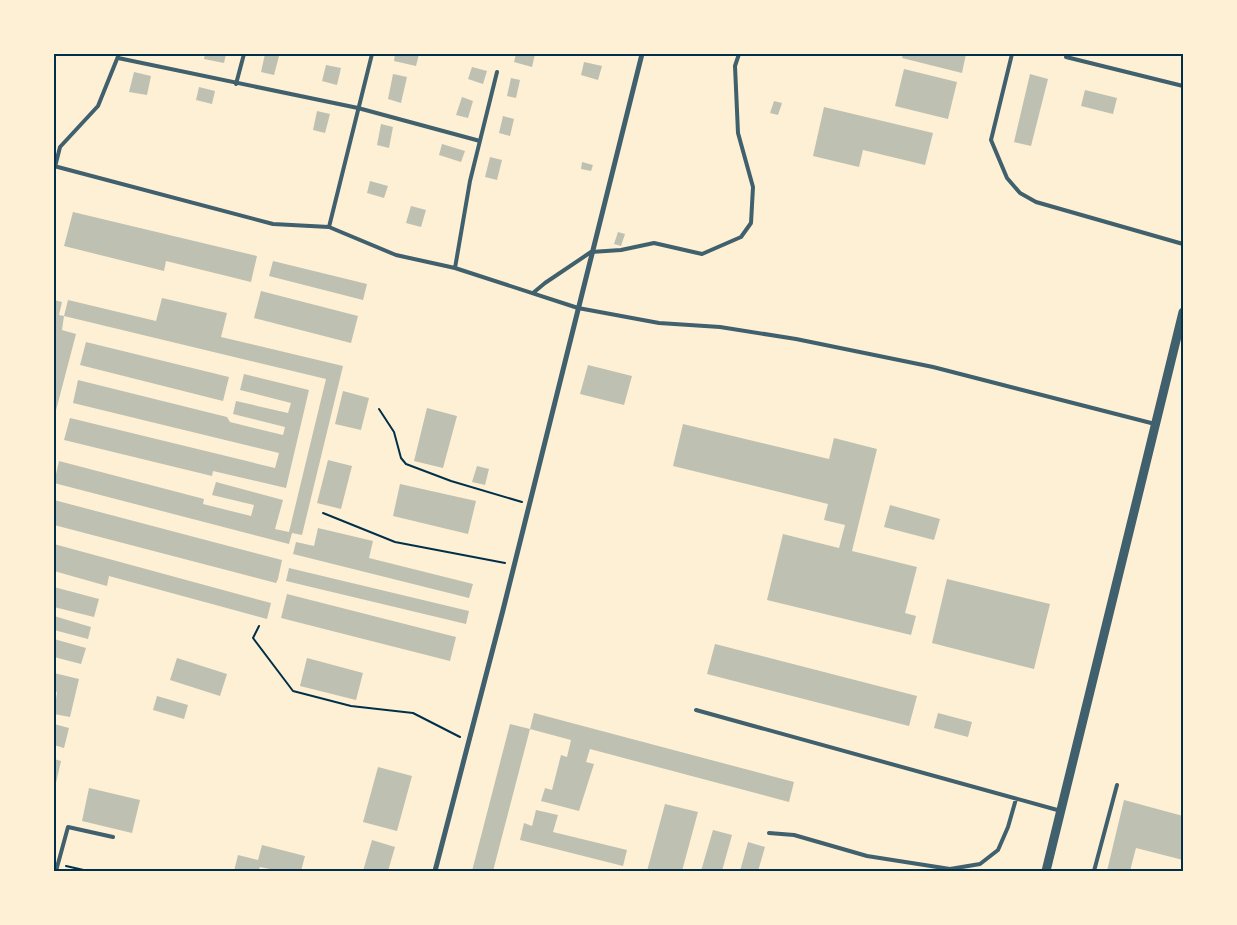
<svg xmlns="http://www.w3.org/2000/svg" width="1237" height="925" font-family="'Source Serif 4',serif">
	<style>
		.building { fill: #bec0b2 }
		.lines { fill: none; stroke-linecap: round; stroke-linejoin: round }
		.path { stroke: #003049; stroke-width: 2 }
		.service { stroke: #3f606c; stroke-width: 4 }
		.minor { stroke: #3f606c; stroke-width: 5 }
		.tertiary { stroke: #3f606c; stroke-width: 9 }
		.neatline { fill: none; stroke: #003049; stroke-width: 2 }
	</style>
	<rect width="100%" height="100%" fill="#fdf0d5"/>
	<path class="building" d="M205,54H226L224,63L204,59Z
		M265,54L279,56L274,75L261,72Z
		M395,54H419L416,66L394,61Z
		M516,54H535L532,67L514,62Z
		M903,54H966L962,73L902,58Z
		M584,62L602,66L598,80L581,75Z
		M326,65L341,68L337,85L322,81Z
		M472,67L487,71L483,84L468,79Z
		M904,69L957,82L948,119L895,106Z
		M134,72L151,76L147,95L129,92Z
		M393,74L407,77L401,103L388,99Z
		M1030,74L1048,79L1031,146L1014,142Z
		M511,78L520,80L516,98L507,96Z
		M199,87L215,91L212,104L196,100Z
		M1085,90L1117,98L1113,114L1081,106Z
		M462,97L473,101L468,118L456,115Z
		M774,101L782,103L778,115L770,113Z
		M824,107L933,133L925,165L863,150L859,167L813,156Z
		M317,111L330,114L325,133L313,130Z
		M503,116L514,119L510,136L499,133Z
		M381,124L393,127L389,148L377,145Z
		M442,144L465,151L461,162L439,155Z
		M490,157L502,160L497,180L485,177Z
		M582,162L593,165L591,171L581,169Z
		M370,181L388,186L384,198L367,193Z
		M411,206L426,210L421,227L406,223Z
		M73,212L257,256L251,282L166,261L164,271L64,246Z
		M618,232L625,234L621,246L614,244Z
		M273,261L367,284L363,300L269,276Z
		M261,291L358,316L351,343L254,318Z
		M162,298L227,313L221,337L343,366L302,535L292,533L289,544L54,483L59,461L204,499L203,504L251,516L254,505L212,495L216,482L283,500L275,529L289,532L326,379L64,316L68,300L156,321Z
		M54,300L62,302L59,315L64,316L62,330L76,334L54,418Z
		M86,342L229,377L223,401L80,365Z
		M588,365L632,376L624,405L580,394Z
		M244,374L309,390L286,488L213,471L212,476L64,440L70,418L275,468L279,453L73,403L78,380L227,417L230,422L283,435L285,427L233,414L236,401L288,413L291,403L240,390Z
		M343,391L369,398L361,430L335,424Z
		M427,408L457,416L443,468L414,461Z
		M683,424L829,459L834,438L877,449L852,551L917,567L905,613L916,616L911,635L767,600L783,534L839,548L845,525L824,520L828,504L673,466Z
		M328,460L352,466L341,509L317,503Z
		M477,466L489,469L485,485L472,482Z
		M400,484L476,501L468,534L393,516Z
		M54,500L282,560L278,579L276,583L54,525Z
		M890,505L940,519L934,540L884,527Z
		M318,528L373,541L369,558L473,584L469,598L293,554L296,542L314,546Z
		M54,544L271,603L267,619L109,576L107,586L54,571Z
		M289,568L469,611L466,624L286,581Z
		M947,579L1050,604L1034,669L932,643Z
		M54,587L99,599L94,617L54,607Z
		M287,594L456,637L450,661L281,618Z
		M54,616L91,627L88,639L54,630Z
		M54,639L86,648L81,664L54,657Z
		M715,644L917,696L909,726L707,674Z
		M177,658L227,674L220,696L170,680Z
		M307,658L363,673L356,700L300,686Z
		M54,673L79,679L70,717L54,714L57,692L54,691Z
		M157,696L188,705L184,719L153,710Z
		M534,713L794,782L789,802L590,749L586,762L594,764L579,811L541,801L545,788L552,790L561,755L567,757L571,740L530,729Z
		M938,713L972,722L968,737L934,728Z
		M54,724L69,728L64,748L54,745Z
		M510,724L530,729L493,871H472Z
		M54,759L61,761L56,783L54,782Z
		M378,767L412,776L397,831L363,822Z
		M89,788L140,800L132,833L82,821Z
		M1124,800L1183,816V860L1136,848L1130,871H1107Z
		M665,804L698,812L682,871H647Z
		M536,810L558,815L553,832L627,850L623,866L520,840L524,823L532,826Z
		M713,830L732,835L722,871H701Z
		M372,840L395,847L388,871H363Z
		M748,842L765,847L758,871H740Z
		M262,845L305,856L301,871H279L260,867L258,871H234L238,855L258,860Z"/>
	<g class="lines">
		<path class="path" d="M379,409L394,432L401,458L406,464L451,481L522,502
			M323,513L395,542L505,563
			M259,626L253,638L293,691L351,706L413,713L460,737
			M66,866L88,871"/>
		<path class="service" d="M1012,54L991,140L1007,178L1020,193L1036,202L1183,244
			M1066,57L1183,86
			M118,58L358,108L480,141
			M236,84L244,54
			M54,166L273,224L329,227L396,255L455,268L578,308L659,323L720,327L796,339L933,367L1155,424
			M55,167L60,147L98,106L119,54
			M329,227L372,54
			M455,268L470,181L497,72
			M533,293L545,283L591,252L621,250L654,243L702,254L741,237L751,223L753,187L738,133L735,66L739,54
			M696,710L1061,811
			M769,833L794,835L867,856L950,869L980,864L998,850L1008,827L1016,799
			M56,871L68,827L113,837
			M1094,871L1117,785"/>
		<path class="minor" d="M435,871L503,610L642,54"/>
		<path class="tertiary" d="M1046,871L1183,312"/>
	</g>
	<rect width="1237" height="925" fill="none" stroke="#fdf0d5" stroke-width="110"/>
	<rect x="55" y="55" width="1127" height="815" class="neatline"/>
</svg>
